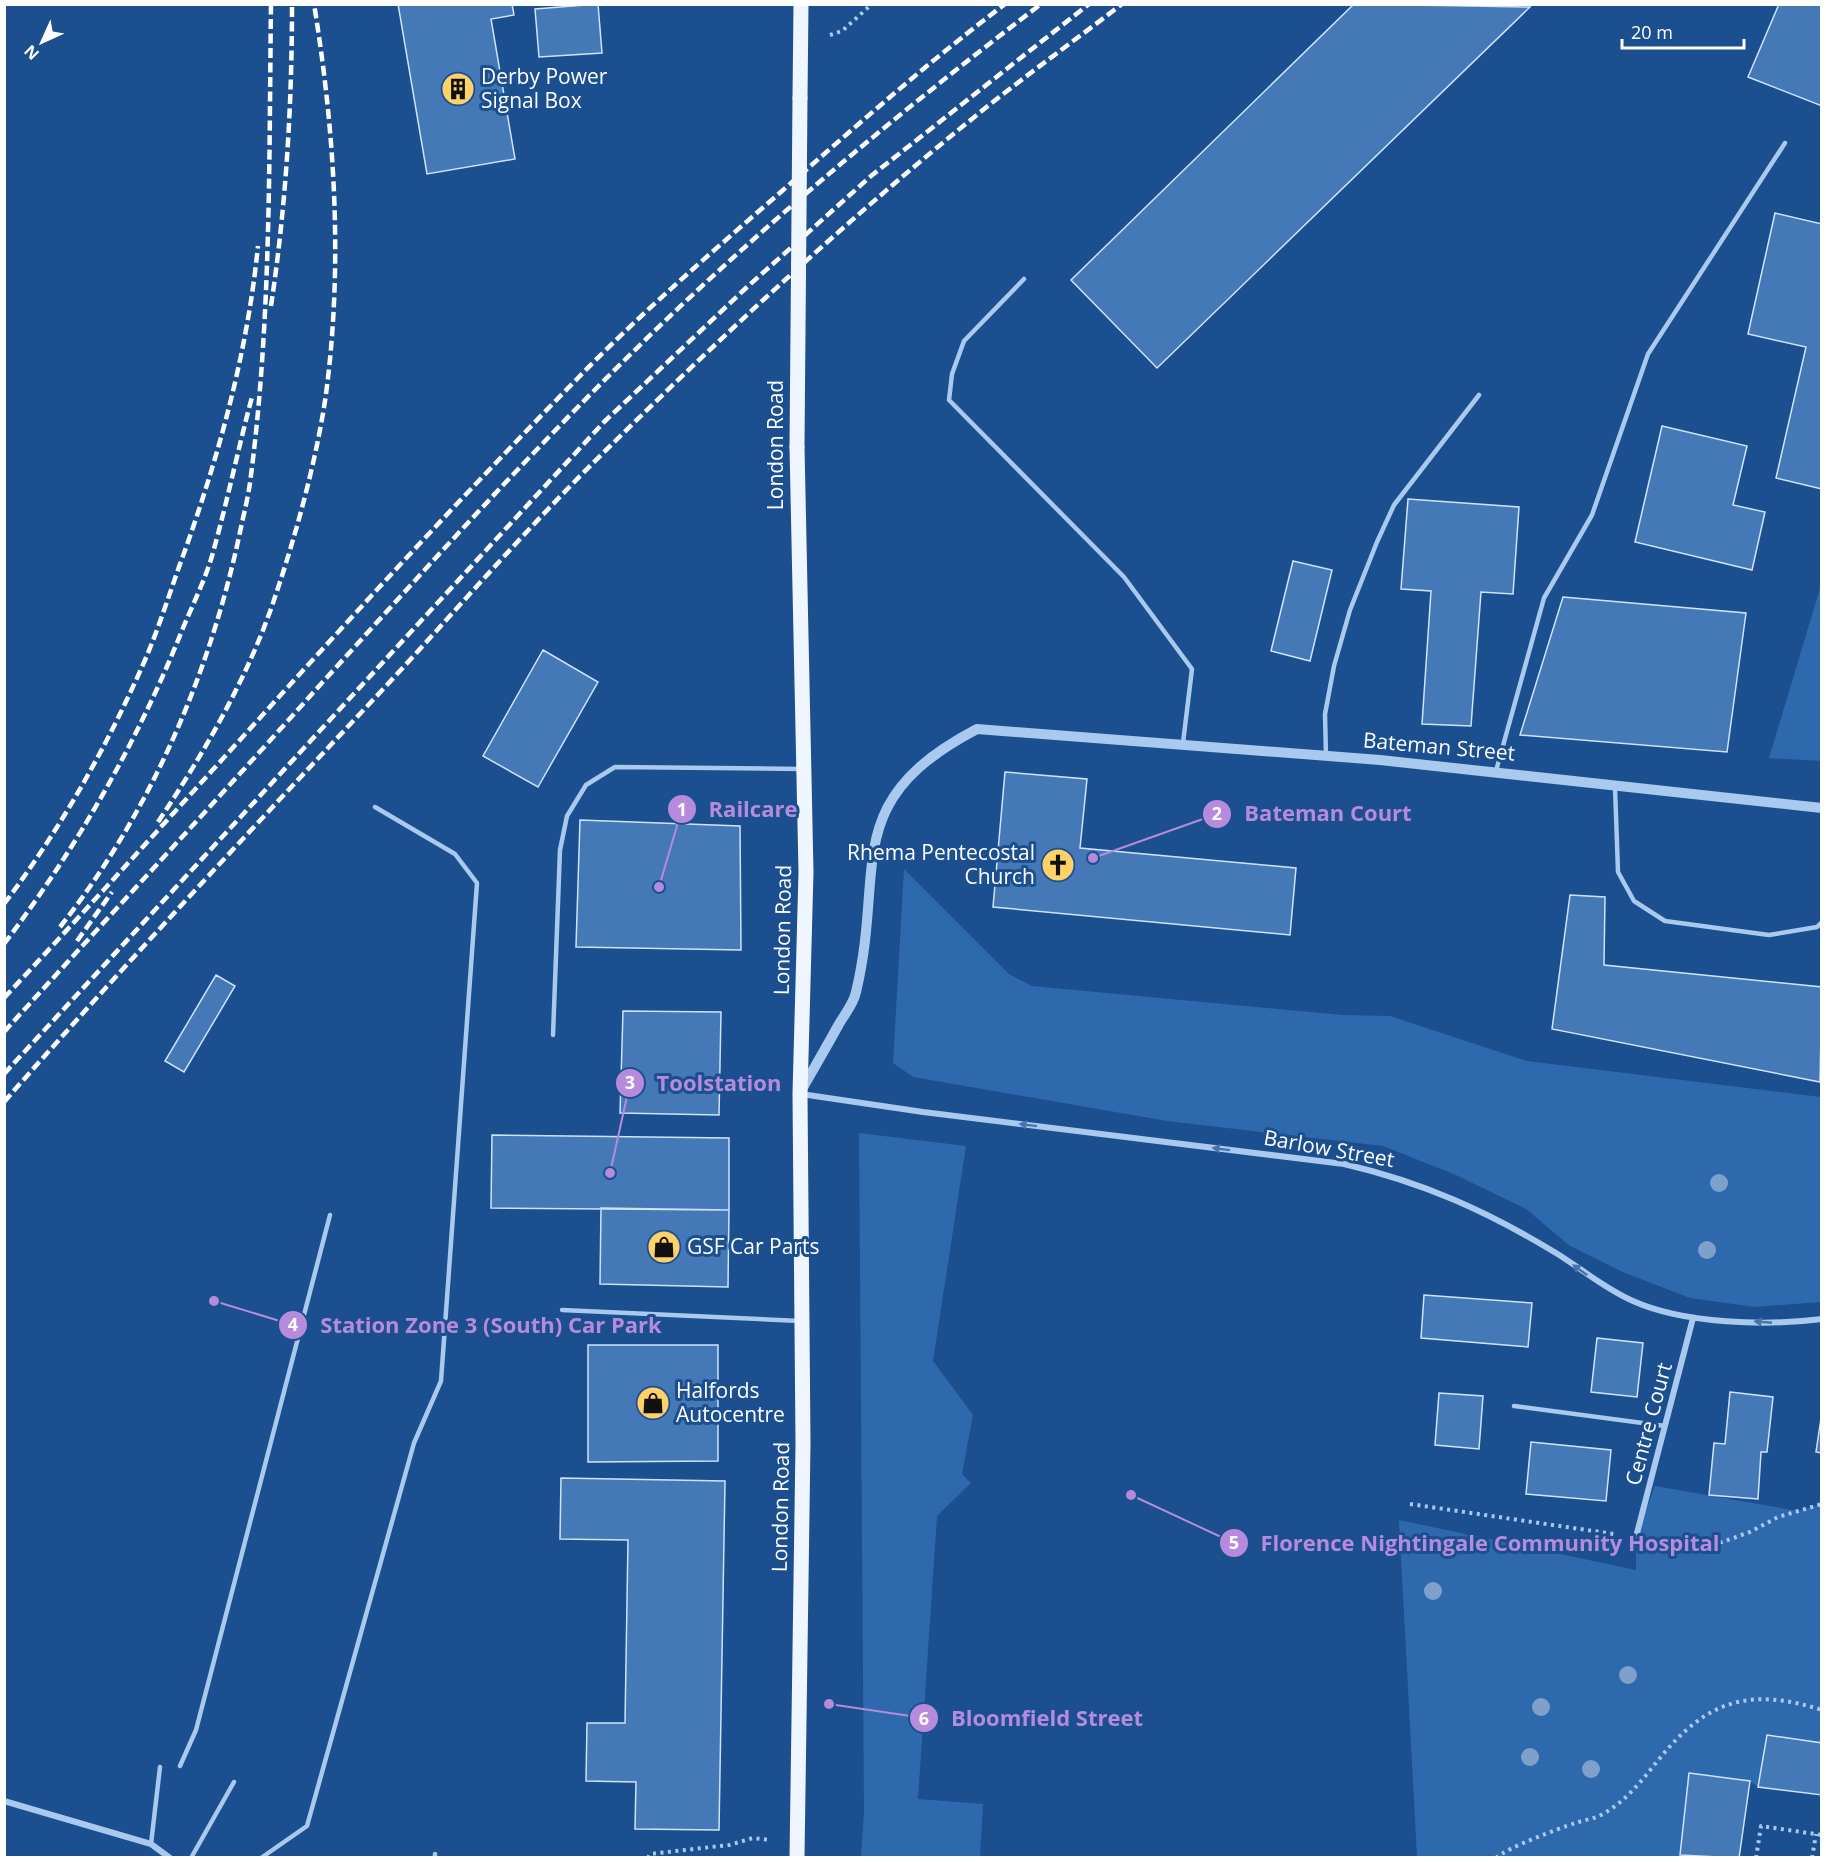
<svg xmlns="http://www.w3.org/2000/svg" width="1826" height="1862" font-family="'Open Sans',sans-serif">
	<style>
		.green { fill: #2e69ad }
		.building { fill: #4478b7; stroke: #cfe3fa; stroke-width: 1.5 }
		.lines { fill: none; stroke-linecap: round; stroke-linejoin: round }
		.path { stroke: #a9c9ee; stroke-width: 4; stroke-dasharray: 3 4.5; stroke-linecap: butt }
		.service { stroke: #a9c9ee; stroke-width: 4.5 }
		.minor { stroke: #a9c9ee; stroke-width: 6 }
		.tertiary { stroke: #a9c9ee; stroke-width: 10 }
		.primary { stroke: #f0f6ff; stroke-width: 15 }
		.rail { stroke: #fff; stroke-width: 4.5; stroke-dasharray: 10 4.5; stroke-linecap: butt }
		.path-bridge { stroke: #a9c9ee; stroke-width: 4; stroke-dasharray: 3 4.5; stroke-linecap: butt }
		.primary-bridge { stroke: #f0f6ff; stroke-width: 15 }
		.tree { fill: #7ea0ca }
		.oneway { fill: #4674ac }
		.labels { text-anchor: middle; stroke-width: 6; stroke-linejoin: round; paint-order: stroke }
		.poi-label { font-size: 21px; fill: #fff; stroke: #1b4f8f; text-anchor: start }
		.street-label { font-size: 21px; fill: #fff; stroke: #1b4f8f }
		.leader { fill: none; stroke: #b68bdc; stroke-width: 2 }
		.callout-dot { fill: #b68bdc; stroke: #1b4f8f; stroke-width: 2 }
		.mark-label { font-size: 18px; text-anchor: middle; font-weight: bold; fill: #fff }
		.callout-label { font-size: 22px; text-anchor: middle; font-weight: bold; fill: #b68bdc; stroke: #1b4f8f; stroke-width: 6; stroke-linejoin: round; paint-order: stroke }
	</style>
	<rect width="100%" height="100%" fill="#1b4f8f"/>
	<path class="green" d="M1821,585V761L1769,758Z
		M904,869L1009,974L1032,986L1343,1015L1390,1016L1527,1061L1821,1097V1302L1755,1307L1690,1298L1625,1273L1570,1246L1526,1209L1456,1175L1383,1146L1167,1121L913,1077L893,1063Z
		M859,1133L966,1146L933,1361L973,1415L962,1474L971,1483L937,1516L918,1799L983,1804L980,1857H861L864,1812Z
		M1655,1486L1798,1511L1821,1504V1743L1767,1735L1758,1787L1750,1781L1689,1773L1680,1857H1417L1399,1520L1636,1570V1537Z"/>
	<path class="building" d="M398,4H512L514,15L491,19L515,159L427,174Z
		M598,4L602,53L539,57L535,9Z
		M1354,4L1530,7L1157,368L1071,280Z
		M1779,4H1822V106L1748,77Z
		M1775,213L1822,224V489L1776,478L1806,347L1748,334Z
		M1662,426L1747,446L1733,505L1765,512L1752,570L1635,542Z
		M1408,499L1519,507L1513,594L1481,592L1471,726L1422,724L1431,591L1401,589Z
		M1293,561L1332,570L1310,661L1271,651Z
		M1563,597L1746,613L1727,752L1520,735Z
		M543,650L598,682L538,787L483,756Z
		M1005,772L1087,779L1080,848L1296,868L1290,935L993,907Z
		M580,820L740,826L741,950L576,947Z
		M1570,895L1605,897L1604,965L1822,987L1820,1082L1552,1029Z
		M216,975L235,986L184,1072L165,1061Z
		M623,1011L721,1012L719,1115L620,1113Z
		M492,1135L729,1138V1210L491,1208Z
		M601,1208L729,1210L728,1287L600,1284Z
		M1424,1295L1532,1303L1528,1347L1421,1338Z
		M1597,1338L1643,1343L1637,1397L1591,1392Z
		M588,1345H718V1461L588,1462Z
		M1730,1392L1773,1397L1767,1452H1761L1758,1499L1709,1495L1714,1443L1725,1444Z
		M1439,1393L1483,1396L1479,1449L1435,1445Z
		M1822,1412V1453L1816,1452Z
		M1531,1442L1611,1450L1606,1501L1526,1494Z
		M561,1478L725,1481L719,1830L635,1829L636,1782L586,1781L587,1723H625L628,1540L560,1539Z
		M1767,1735L1822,1743V1795L1758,1787Z
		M1689,1773L1750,1781L1739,1858L1680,1855Z"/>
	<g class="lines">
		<path class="path" d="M830,35L842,31L872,4
			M1410,1504L1614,1534
			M1660,1541L1687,1545L1722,1542L1750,1532L1778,1517L1822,1504
			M648,1858L650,1854L729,1845L753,1838L770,1840
			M1496,1858C1508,1847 1558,1829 1575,1823C1584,1820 1593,1819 1601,1815C1627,1801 1642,1780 1660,1758C1707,1700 1750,1687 1822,1710
			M1756,1858L1761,1826L1822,1835
			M1812,1858L1816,1834"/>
		<path class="service" d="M1024,279L964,341L952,374L949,400L1124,577L1192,669L1183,743
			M1326,757L1325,714L1334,666L1350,610L1377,542L1394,505L1479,395
			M1496,771L1544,598L1592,515L1648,354L1785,143
			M1615,787L1618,872L1634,901L1665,921L1769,935L1817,927L1822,922
			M553,1035L560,850L567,816L586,785L615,767L802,769
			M562,1310L800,1321
			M1514,1406L1665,1426
			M180,1766L196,1730L330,1215
			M151,1844L160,1767
			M191,1858L234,1782
			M261,1858L307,1826L414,1443L441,1381L477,883L455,854L375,807
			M435,1858V1854"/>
		<path class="minor" d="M801,1094L923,1112L1344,1164C1422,1182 1487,1211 1556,1253C1582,1269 1605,1289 1633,1301C1684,1324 1767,1326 1822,1319
			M1636,1537L1693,1318
			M4,1801L151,1844L170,1858"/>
		<path class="tertiary" d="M801,1091C814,1068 827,1046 839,1024C845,1014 854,1003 856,992C886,867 838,802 977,729L1380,760L1822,808"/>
		<path class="primary" d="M800,98L801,4
			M797,1858L803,1443L800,1094L806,872L797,447"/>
		<path class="rail" d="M271,306C286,206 292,105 292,4
			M158,822C204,753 249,676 275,597C296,535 317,458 326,394C343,265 335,133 314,4
			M4,904C60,830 108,745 145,660C158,630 168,598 179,567C217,463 247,356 258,246
			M60,927C150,813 210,674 240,532C244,513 249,494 251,475C271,320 269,161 271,4
			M77,941L112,892
			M4,944C78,846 138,741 183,628C193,604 205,580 212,556C227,503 238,449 252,397
			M4,998C196,792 380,579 578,378C642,312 712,252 782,191C855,127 927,63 1005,4
			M4,1032C109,916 216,801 321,684C439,554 557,422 686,301C798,196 918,98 1041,4
			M4,1074L604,422L746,288L871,176L1089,4
			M4,1102C124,965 248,833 372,701C446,622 516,540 592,464C715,342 843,223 978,114C1025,76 1074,41 1122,4"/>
		<path class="path-bridge" d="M770,470V460"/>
		<path class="primary-bridge" d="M797,447L800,98"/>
	</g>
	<g class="tree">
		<circle cx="1719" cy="1183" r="9"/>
		<circle cx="1707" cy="1250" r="9"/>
		<circle cx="1433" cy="1591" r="9"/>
		<circle cx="1628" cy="1675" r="9"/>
		<circle cx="1541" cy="1707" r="9"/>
		<circle cx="1530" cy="1757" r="9"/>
		<circle cx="1591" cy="1769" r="9"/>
	</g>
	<defs><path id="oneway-solid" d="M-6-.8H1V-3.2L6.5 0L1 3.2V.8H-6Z" transform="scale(1.5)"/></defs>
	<g class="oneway">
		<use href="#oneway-solid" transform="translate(1028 1125) rotate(-173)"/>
		<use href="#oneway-solid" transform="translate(1221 1149) rotate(-173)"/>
		<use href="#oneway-solid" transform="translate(1580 1270) rotate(-144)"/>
		<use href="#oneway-solid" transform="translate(1763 1322) rotate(-175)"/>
	</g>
	<defs>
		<symbol id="building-disc" viewBox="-11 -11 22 22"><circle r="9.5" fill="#ffd166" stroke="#1b4f8f"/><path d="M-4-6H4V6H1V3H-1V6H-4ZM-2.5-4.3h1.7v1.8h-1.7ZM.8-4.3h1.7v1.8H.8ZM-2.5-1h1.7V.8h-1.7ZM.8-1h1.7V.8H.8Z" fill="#111"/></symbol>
		<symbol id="church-disc" viewBox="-11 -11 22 22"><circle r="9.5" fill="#ffd166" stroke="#1b4f8f"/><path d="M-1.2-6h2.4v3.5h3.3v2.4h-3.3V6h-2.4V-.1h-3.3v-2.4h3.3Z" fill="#111"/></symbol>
		<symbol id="shop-disc" viewBox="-11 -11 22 22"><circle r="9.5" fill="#ffd166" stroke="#1b4f8f"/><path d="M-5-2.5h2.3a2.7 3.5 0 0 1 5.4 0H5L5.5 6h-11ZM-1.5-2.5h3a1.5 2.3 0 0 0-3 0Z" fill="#111"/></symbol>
	</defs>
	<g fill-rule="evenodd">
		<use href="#building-disc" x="439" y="70" width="38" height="38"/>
		<use href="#church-disc" x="1039" y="846" width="38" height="38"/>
		<use href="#shop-disc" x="645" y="1228" width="38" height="38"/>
		<use href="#shop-disc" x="634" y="1384" width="38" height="38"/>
	</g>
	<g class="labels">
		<g class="poi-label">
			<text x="481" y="84">Derby Power<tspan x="481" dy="24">Signal Box</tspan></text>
			<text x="1035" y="860" text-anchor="end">Rhema Pentecostal<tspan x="1035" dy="24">Church</tspan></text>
			<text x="687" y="1254">GSF Car Parts</text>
			<text x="676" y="1398">Halfords<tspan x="676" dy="24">Autocentre</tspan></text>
		</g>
		<g class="street-label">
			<text transform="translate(776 445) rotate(-90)" y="7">London Road</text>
			<text transform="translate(1439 747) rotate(5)" y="7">Bateman Street</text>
			<text transform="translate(783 930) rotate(-89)" y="7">London Road</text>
			<text transform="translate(1329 1149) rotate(10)" y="7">Barlow Street</text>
			<text transform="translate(1649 1424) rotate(-75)" y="7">Centre Court</text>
			<text transform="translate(781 1507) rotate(-89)" y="7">London Road</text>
		</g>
	</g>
	<path class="leader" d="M659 887L682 809M1093 858L1217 814M610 1173L630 1083M214 1301L293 1325M1131 1495L1234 1543M829 1704L924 1718"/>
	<g class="callout-dot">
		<circle cx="659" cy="887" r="6"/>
		<circle cx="1093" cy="858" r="6"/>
		<circle cx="610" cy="1173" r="6"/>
		<circle cx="214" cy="1301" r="6"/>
		<circle cx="1131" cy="1495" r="6"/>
		<circle cx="829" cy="1704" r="6"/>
		<circle cx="682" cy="809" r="15"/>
		<circle cx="1217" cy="814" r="15"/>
		<circle cx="630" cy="1083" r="15"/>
		<circle cx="293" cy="1325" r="15"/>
		<circle cx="1234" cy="1543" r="15"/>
		<circle cx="924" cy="1718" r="15"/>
	</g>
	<g class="mark-label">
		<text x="682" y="816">1</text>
		<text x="1217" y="820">2</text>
		<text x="630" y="1089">3</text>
		<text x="293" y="1331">4</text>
		<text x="1234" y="1549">5</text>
		<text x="924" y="1725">6</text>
	</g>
	<g class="callout-label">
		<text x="753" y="817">Railcare</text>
		<text x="1328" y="821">Bateman Court</text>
		<text x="719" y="1091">Toolstation</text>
		<text x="491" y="1333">Station Zone 3 (South) Car Park</text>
		<text x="1490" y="1551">Florence Nightingale Community Hospital</text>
		<text x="1047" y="1726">Bloomfield Street</text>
	</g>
	<rect width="1826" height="1862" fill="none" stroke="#ffffff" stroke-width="12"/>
	<g transform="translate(42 42) rotate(225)" stroke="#1b4f8f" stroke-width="4.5" paint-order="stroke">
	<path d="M0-4.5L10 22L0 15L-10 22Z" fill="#ffffff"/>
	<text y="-9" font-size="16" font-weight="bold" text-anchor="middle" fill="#ffffff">N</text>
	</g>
	<path d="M1622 39v9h122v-9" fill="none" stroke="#ffffff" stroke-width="3"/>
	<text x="1631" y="39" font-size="18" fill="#ffffff" stroke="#1b4f8f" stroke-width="4.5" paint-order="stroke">20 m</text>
</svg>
